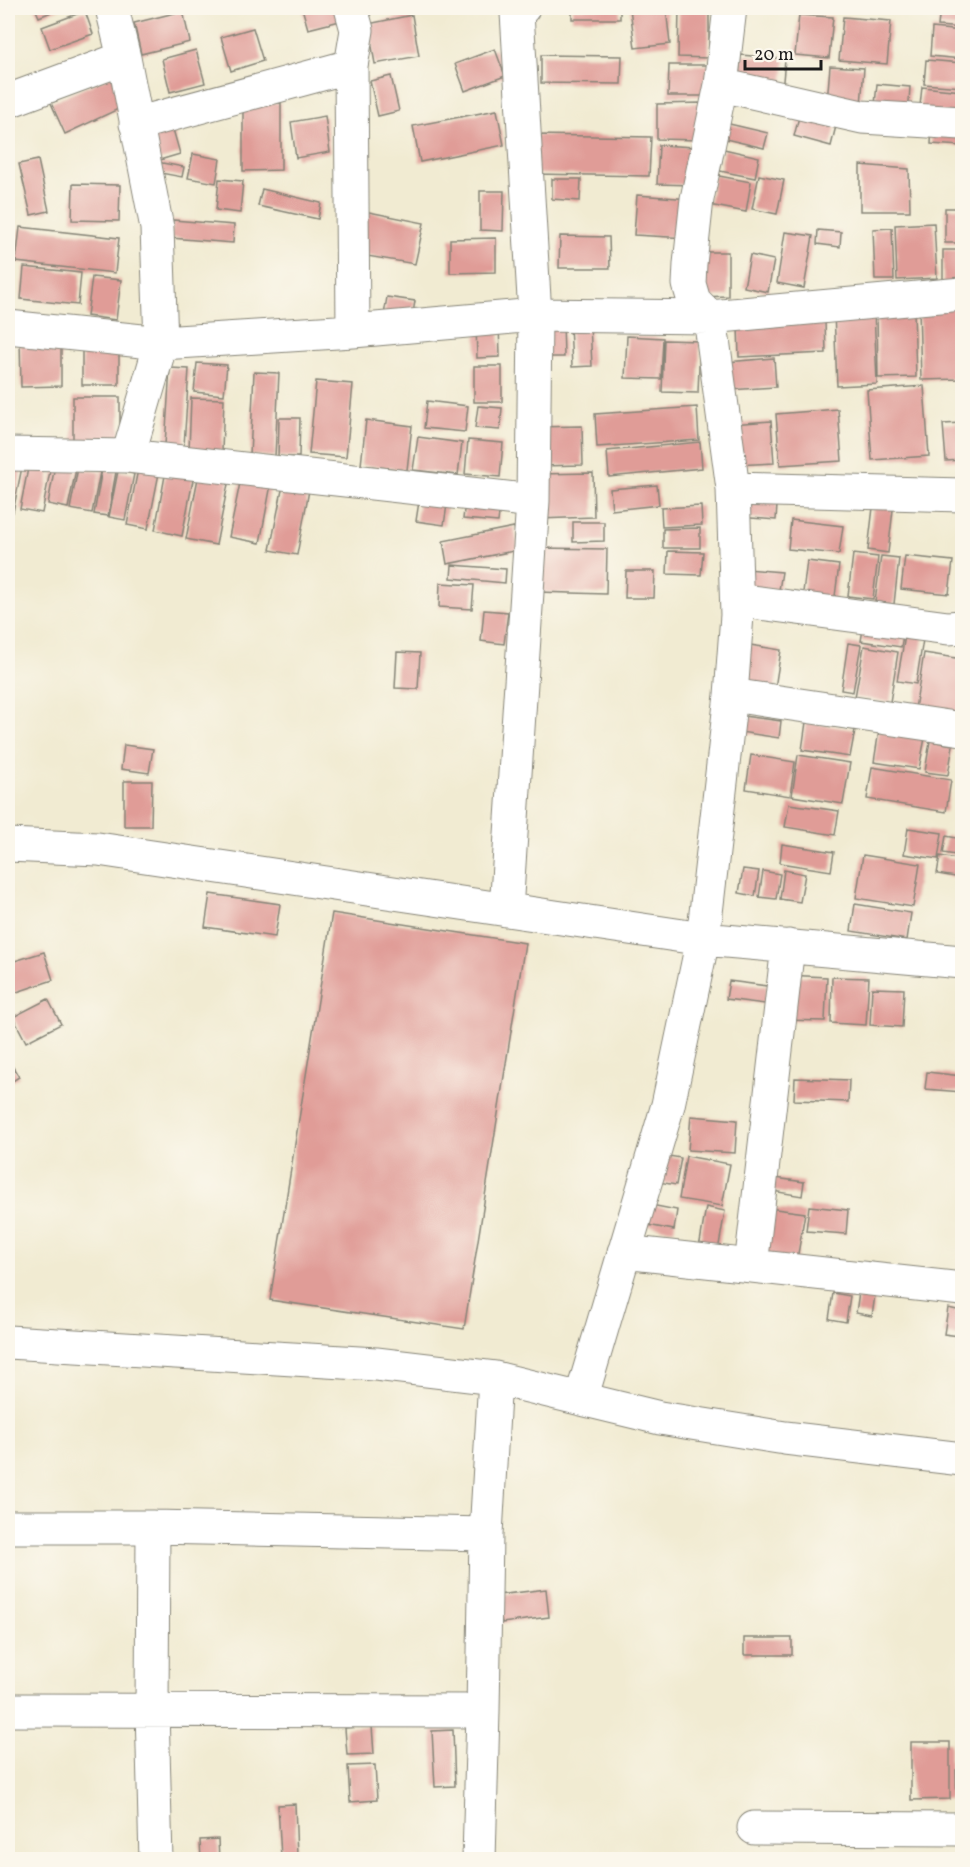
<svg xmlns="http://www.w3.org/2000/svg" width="970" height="1867" font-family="Vollkorn,serif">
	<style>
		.building { fill: #e09c97 }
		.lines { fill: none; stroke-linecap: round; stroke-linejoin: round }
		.minor-casing { stroke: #868477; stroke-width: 35 }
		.minor { stroke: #fff; stroke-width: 33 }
	</style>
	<rect width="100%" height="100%" fill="#fbf7ec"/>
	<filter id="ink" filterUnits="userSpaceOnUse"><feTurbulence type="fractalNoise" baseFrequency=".0167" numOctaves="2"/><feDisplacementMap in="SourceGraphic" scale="12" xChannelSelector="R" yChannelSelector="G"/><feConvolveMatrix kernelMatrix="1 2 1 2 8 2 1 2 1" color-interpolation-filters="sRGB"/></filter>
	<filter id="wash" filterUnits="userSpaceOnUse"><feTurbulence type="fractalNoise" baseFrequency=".008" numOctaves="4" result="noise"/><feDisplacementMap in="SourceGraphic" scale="24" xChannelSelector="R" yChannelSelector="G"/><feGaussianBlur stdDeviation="1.35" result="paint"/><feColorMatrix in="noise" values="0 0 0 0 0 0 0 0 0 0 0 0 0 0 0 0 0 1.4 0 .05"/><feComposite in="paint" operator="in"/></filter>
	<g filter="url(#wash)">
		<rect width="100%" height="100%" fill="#f1ebd2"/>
		<g id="blocks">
			<path class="building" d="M35,8H61L39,17Z
				M302,8H341L344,20L308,29Z
				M572,8H620V19H572Z
				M630,8H666L670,44L635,48Z
				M679,8H709V58L678,57Z
				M940,8H962V28L938,26Z
				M85,11L93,34L50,49L42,27Z
				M183,11L190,42L141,54L134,23Z
				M412,15L419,56L375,64L368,24Z
				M799,15L833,17L829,58L795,55Z
				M843,17L891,21L887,64L839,60Z
				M253,28L263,61L231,71L221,37Z
				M932,28L962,31V59L930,56Z
				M495,49L505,76L465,91L455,64Z
				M196,50L205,83L170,92L162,59Z
				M541,55L622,56L621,84L541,83Z
				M741,55L785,59L782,92L738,86Z
				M926,60L962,63V87L924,84Z
				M669,65H709V96H668Z
				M830,66L864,68L861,105L827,103Z
				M113,75L127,105L65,134L51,103Z
				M391,76L399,111L378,116L370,81Z
				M877,84L910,87L908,116L874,114Z
				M922,87L962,91V118L919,115Z
				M243,103H281V170L243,171Z
				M702,103L701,140L657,139V104Z
				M497,110L504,145L420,162L413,126Z
				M800,113L837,122L831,146L794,136Z
				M325,116L330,152L296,158L291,122Z
				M171,122L180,154L153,162L143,130Z
				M721,122L768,133L764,148L717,137Z
				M932,126L962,129V146L931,144Z
				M535,135L651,137L649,176L534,174Z
				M659,145L694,147L693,185L657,184Z
				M724,149L759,157L755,178L720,171Z
				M193,154L220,159L216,183L188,178Z
				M38,160L49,211L31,215L19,164Z
				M157,162L184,167L182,177L155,172Z
				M860,165L909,169L910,211H860Z
				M714,175L751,182L746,212L709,205Z
				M759,175L784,180L777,214L752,209Z
				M219,179L243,181L240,213L216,210Z
				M552,179H581L580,201L552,199Z
				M73,184L120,185L119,221L72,220Z
				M262,189L321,203L318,219L258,206Z
				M480,191H504L503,231L480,230Z
				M637,195L690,199L687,238L634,235Z
				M945,208H962V243H945Z
				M364,211L424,223L415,264L355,254Z
				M173,220L234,225L233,243L171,238Z
				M934,223L937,278L897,280L895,225Z
				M20,227L119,238L115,273L16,262Z
				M8,228H13L10,262H8Z
				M892,228L894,280H875L873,229Z
				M818,230L841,232L840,247L817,244Z
				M785,232L813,236L804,288L777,283Z
				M560,236L609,237L610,268H559Z
				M496,238V272L450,273V239Z
				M943,250H962V283H943Z
				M700,252H728V296L700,297Z
				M750,255L774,260L768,292L744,287Z
				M24,267L81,273L78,305L21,299Z
				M92,277L121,280L116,320L87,316Z
				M387,297L415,301L412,319L384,315Z
				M962,307V379L921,380L919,309Z
				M874,310L877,384L837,386L834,312Z
				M914,311L916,377L878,378L877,312Z
				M563,321L564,357H536V322Z
				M825,321L826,353L739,357L738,326Z
				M499,322L500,357L477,358L476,324Z
				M590,324L592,366L572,367L570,325Z
				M627,336L663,338L661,379L625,378Z
				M61,337V386L21,387L20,338Z
				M664,340L700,341L698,393L662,392Z
				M82,347H119V385H82Z
				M774,358L776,387L729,390L727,362Z
				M197,363L227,365L224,395L194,392Z
				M474,366H502V402H474Z
				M170,368L189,369L184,446L165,445Z
				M254,372L279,373L275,457L250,455Z
				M316,381L353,384L346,457L309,454Z
				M924,386L929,456L872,460L867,390Z
				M73,397H120V448H73Z
				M191,398L224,399L222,451L189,450Z
				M427,401L468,406L465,432L424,428Z
				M478,406L502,408L500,430L475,428Z
				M697,407L699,440L597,447L595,414Z
				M838,409L842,461L780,465L776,414Z
				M279,418H300L299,457H278Z
				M366,420L412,426L407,470L361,465Z
				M771,421L774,463L734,465L731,424Z
				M962,423V460L946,461L943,424Z
				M582,426L583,465L539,466L537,427Z
				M418,437L462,443L458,475L413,470Z
				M468,440L503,443L500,477L465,474Z
				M700,442L702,468L609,477L607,451Z
				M29,463L51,466L42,513L20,509Z
				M139,464L160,468L148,529L127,525Z
				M8,465L22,467L13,512L8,511Z
				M55,465L76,469L68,508L48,504Z
				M78,468L100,472L92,513L70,509Z
				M102,469L116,472L108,516L94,514Z
				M166,470L194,475L182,536L155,530Z
				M118,471L134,474L125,520L109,517Z
				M199,473L229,479L216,545L186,539Z
				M242,473L272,479L260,543L229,537Z
				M593,473L594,517L538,519L537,474Z
				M284,480L310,485L297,555L270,550Z
				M876,482L896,484L888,553L868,550Z
				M657,485L659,505L612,510L610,489Z
				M740,487L778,490L776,520L738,517Z
				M420,495L448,498L444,525L416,521Z
				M465,501L500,505L498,522L463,519Z
				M701,506L702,525L662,527L661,508Z
				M791,520L843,526L839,554L788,549Z
				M573,522H604V541L573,542Z
				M514,527L519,550L447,564L443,541Z
				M700,528V548H663V529Z
				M538,548L607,549L606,594L537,592Z
				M668,551L703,552L701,575L667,574Z
				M853,554L878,557L873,599L848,596Z
				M881,556L899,558L894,604L875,602Z
				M905,556L953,561L949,594L901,589Z
				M807,561L839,565L834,604L802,600Z
				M452,565L506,569L505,583L451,578Z
				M746,569L782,572L779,590L744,587Z
				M626,571H655L654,598H625Z
				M440,583L474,585L472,609L439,607Z
				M484,610L508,612L504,644L481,641Z
				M864,623L904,629L901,647L861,641Z
				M906,630L924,633L916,684L897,681Z
				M848,643L861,645L853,692L841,690Z
				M744,644L781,650L775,688L738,682Z
				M864,646L898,652L890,702L855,697Z
				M397,652L420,653L418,689L395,688Z
				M924,653L962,659V717L915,709Z
				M743,716L781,721L779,738L740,732Z
				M806,722L855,730L850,757L802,750Z
				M879,730L925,738L919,769L874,762Z
				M930,741L953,745L948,775L925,772Z
				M124,745L153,749L149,773L121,769Z
				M751,755L795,762L790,796L746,789Z
				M798,755L850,763L843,804L792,796Z
				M872,767L951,780L946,812L867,799Z
				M124,781H152L151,826H124Z
				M789,804L839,811L835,835L785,827Z
				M908,828L942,833L938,859L904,854Z
				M946,836L962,839V856L943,853Z
				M782,844L834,852L831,871L780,863Z
				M863,855L920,864L913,907L856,898Z
				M940,856L962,860V878L937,874Z
				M743,869L759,871L755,896L739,893Z
				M784,870L805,874L800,902L780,899Z
				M763,871L780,874L776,899L759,897Z
				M210,894L280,904L275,937L205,927Z
				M855,904L911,913L907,940L851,931Z
				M332,913L525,943L464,1329L270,1300Z
				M44,952L53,980L8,995V963Z
				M785,975L827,977L825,1021L783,1020Z
				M832,977L869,978L866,1025L831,1023Z
				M729,981L767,986L765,1004L726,999Z
				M872,988L904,989L902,1027L870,1025Z
				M48,999L61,1024L26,1042L13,1017Z
				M8,1059L19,1077L8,1084Z
				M927,1072L962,1076V1092L925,1089Z
				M795,1078L849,1080L848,1102L794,1100Z
				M691,1116L737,1120L735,1153L688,1150Z
				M663,1155L681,1158L676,1185L658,1182Z
				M686,1156L730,1164L722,1206L679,1199Z
				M775,1178L804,1182L802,1196L772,1191Z
				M646,1204L677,1210L674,1230L642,1224Z
				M809,1206L848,1210L846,1234L806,1231Z
				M706,1207L725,1211L718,1251L699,1248Z
				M768,1208L805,1213L797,1260L761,1254Z
				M859,1292L875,1295L872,1316L856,1313Z
				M833,1293L850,1296L846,1322L829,1319Z
				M948,1308L962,1311L959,1336L944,1334Z
				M546,1589L549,1617L502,1623L498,1595Z
				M744,1638H792V1655H744Z
				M372,1726L374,1754L347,1755L345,1728Z
				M453,1730L455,1786L435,1787L432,1731Z
				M911,1742H950V1799L911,1800Z
				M375,1765L377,1800L350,1802L348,1766Z
				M956,1770H962V1809H957Z
				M295,1804L297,1856L281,1857L278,1805Z
				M218,1839L219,1860H201L200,1840Z"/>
		</g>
	</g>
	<g filter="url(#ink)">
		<use href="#blocks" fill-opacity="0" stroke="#868477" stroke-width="1.5"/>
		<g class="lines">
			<defs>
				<path id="minor" d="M112,8L124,58L157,228L161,343L128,456
					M351,66L353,331
					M721,85L862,117L962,123
					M8,101L124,58
					M136,124L351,66L357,30L351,8
					M8,327L161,343L353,331L535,315L710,317L962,294
					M8,454L128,456L533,501
					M733,489L962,495
					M737,600L948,628L962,627
					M731,695L962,729
					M8,845L98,849L703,939L962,962
					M506,910L533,501L535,315L517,13L523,8
					M624,1252L962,1289
					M751,1266L788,946
					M8,1342L376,1364L495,1378L660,1418L785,1438L962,1459
					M581,1399L668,1105L703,939L731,695L737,615L733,489L710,317L694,301L689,284L690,264L697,199L721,85L730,8
					M8,1527H153L486,1534
					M153,1527L152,1710L156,1860
					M8,1710L483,1711L479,1860
					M483,1711L486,1534L495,1378
					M754,1828L962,1829"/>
			</defs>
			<use href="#minor" class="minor-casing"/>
			<use href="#minor" class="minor"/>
		</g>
	</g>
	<rect width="970" height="1867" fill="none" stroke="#fbf7ec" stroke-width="30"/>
	<path d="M745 60v9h76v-9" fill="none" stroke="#1c1c1c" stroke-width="3"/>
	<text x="754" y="60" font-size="18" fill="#1c1c1c" stroke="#fbf7ec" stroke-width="4.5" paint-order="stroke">20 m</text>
</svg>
